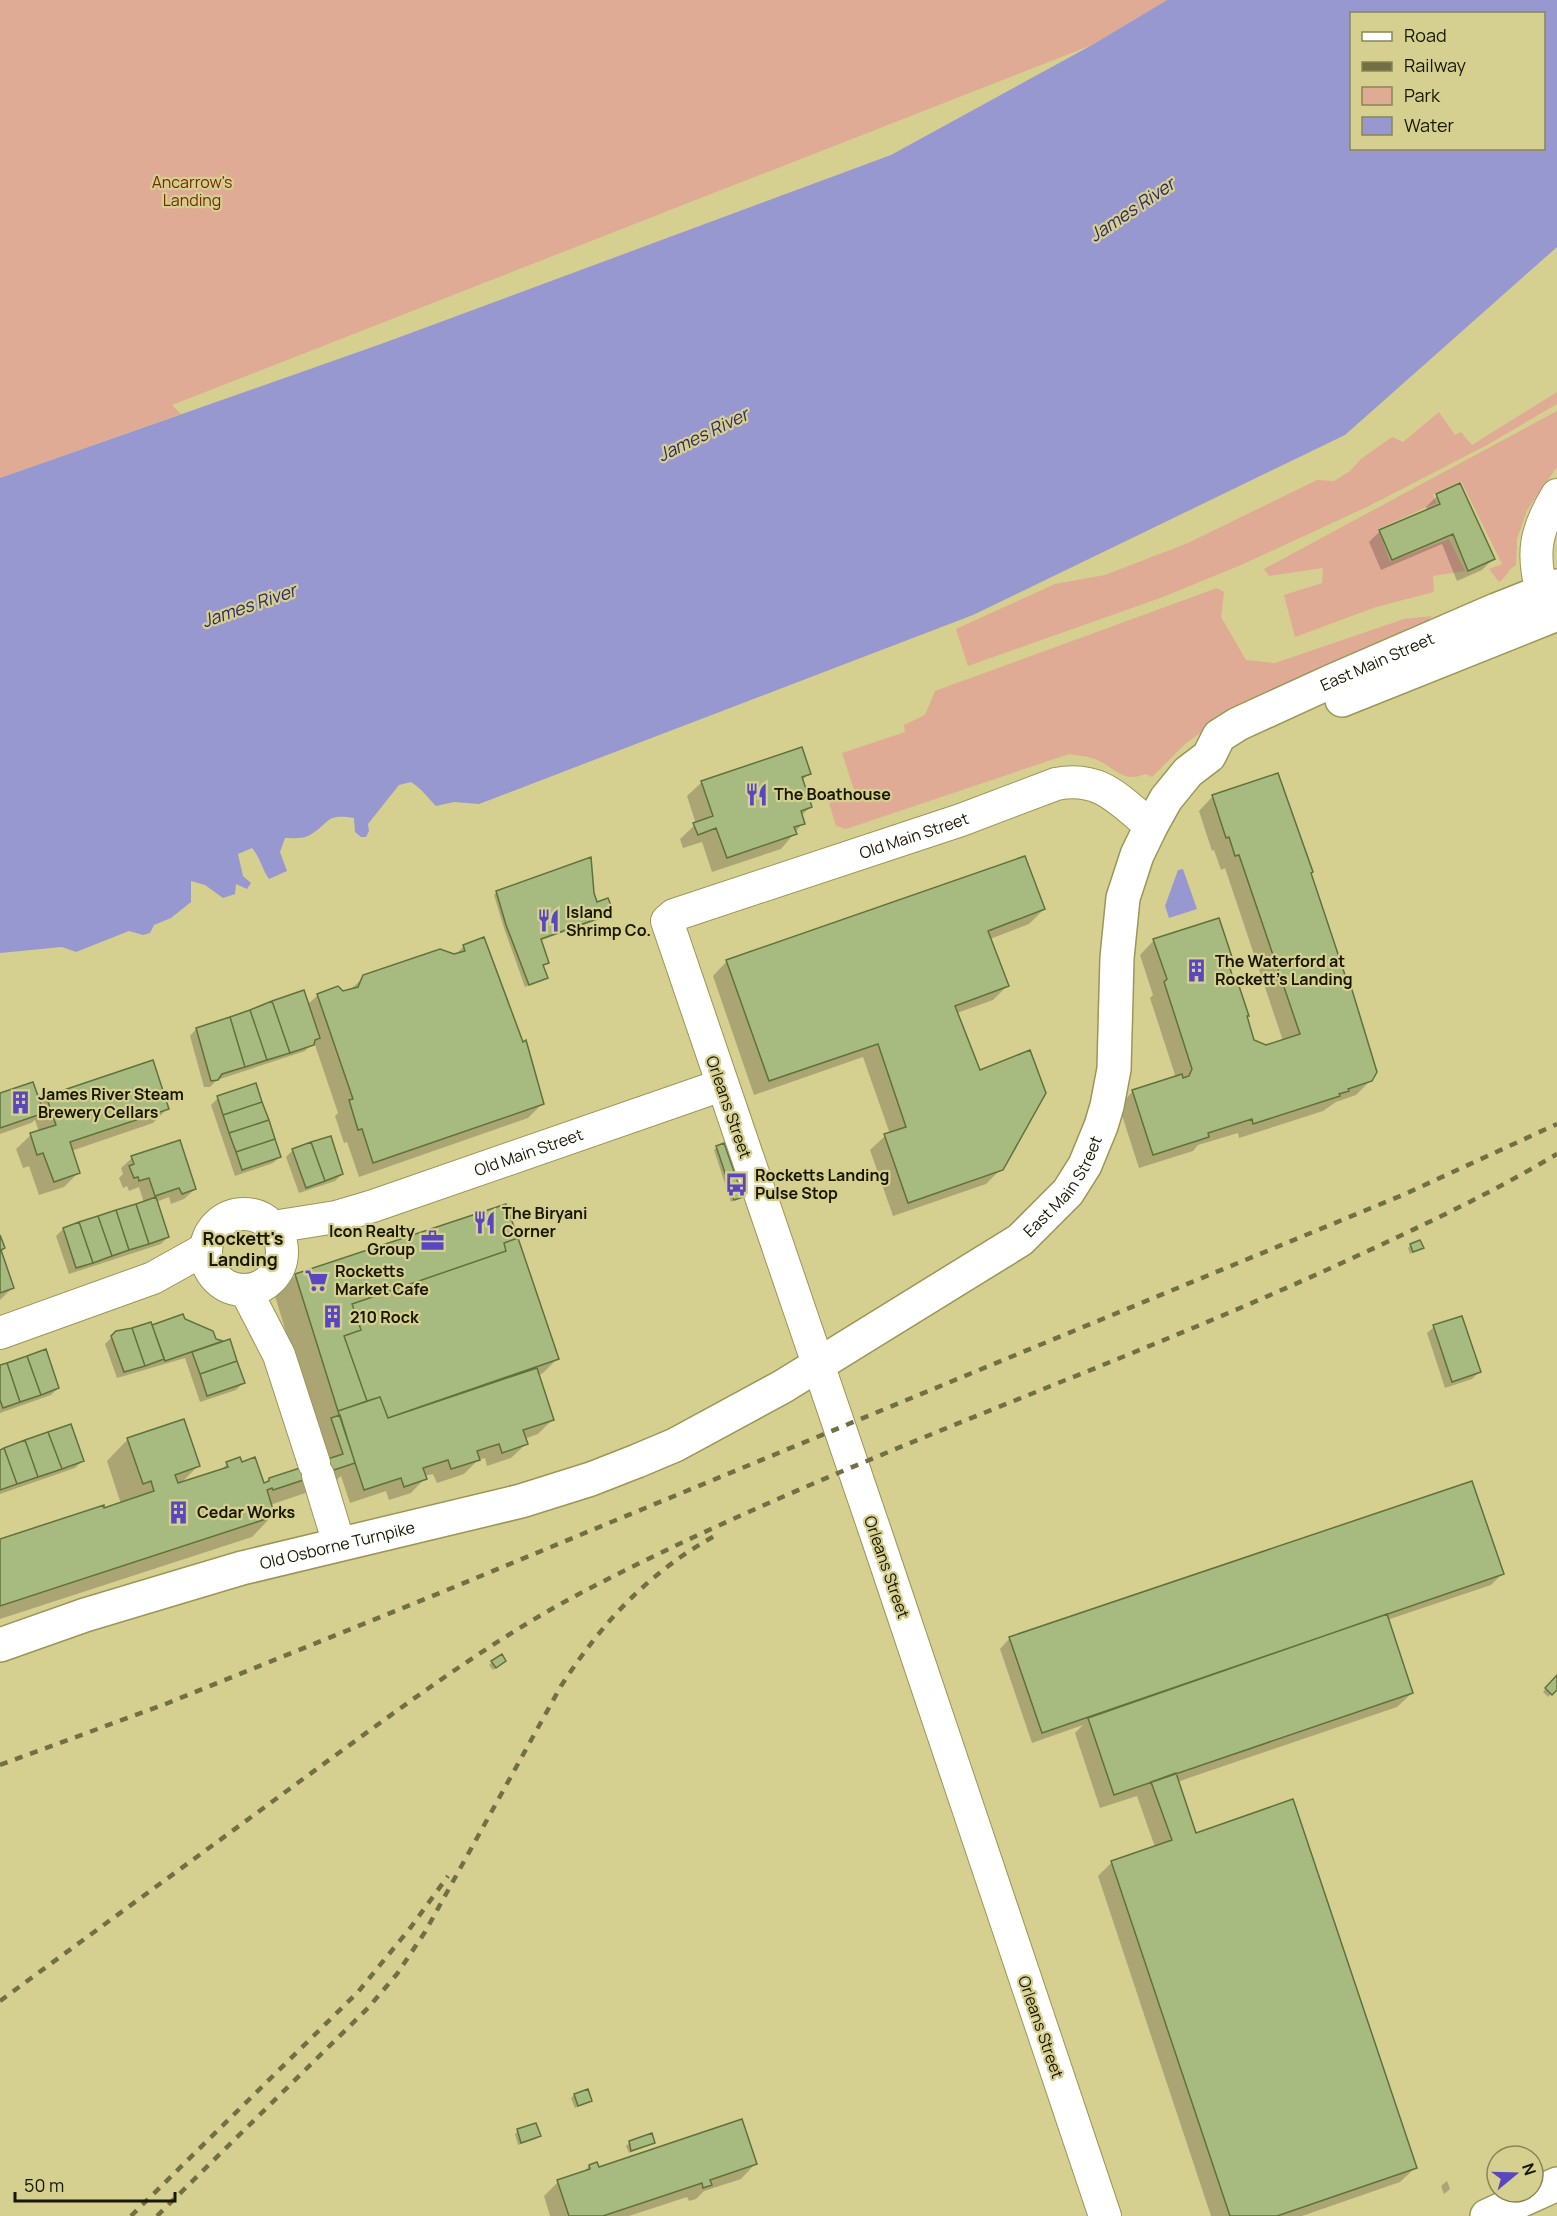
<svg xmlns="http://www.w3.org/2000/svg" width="1557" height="2216" font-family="Manrope,sans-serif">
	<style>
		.green { fill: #e0ab95 }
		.water { fill: #9898d1; fill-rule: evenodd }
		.shadow { fill: #0003 }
		.building { fill: #a7bb81; stroke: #60723a; stroke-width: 1.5 }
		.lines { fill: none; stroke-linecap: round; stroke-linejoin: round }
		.minor-casing { stroke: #9b9658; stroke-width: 34 }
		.major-casing { stroke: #9b9658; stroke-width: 36 }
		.minor { stroke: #fff; stroke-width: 32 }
		.major { stroke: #fff; stroke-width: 33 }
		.rail { stroke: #736f45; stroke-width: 4.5; stroke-dasharray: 8 8; stroke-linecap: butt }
		.labels { text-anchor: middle; stroke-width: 4.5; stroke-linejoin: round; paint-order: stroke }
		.park-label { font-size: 16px; fill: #742c02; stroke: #d5cf90 }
		.street-label { font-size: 16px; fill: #191700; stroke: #d5cf90 }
		.poi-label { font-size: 16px; font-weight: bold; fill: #191700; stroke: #d5cf90; text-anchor: start }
		.water-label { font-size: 18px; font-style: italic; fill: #30286a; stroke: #d5cf90 }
		.neighbourhood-label { font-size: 18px; font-weight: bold; fill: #191700; stroke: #d5cf90 }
	</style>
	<rect width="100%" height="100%" fill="#d5cf90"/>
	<path class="green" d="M0,0H1167L1092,45L172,405L181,414L0,478Z
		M1557,392V404L1487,445L1369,506L1241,565L1163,597L968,666L956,629L1055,584L1105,575L1188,543L1317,480L1334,481L1350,471L1361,459L1392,437L1403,442L1439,412L1455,435L1461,432L1472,445Z
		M1557,411V467L1527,510L1517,539L1516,565C1508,569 1507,577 1499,582L1489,569L1502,564L1461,481L1433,494L1436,503L1378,529L1390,562L1449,539L1465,571L1433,576L1434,592L1376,607L1295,637L1284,595L1322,583L1323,568L1269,576L1264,569Z
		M1217,588L1224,592L1221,617L1246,660L1275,663L1404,619L1432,616L1425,623L1230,711L1185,744L1152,777L1146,774C1121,783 1118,769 1097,760C1088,756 1079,756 1069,754L846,829L836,826L829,803L855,793L842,753L905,732L904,725L925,715L935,691Z"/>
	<path class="water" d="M1167,0H1557V247L1345,435L973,615L479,804L454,802L436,806C428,798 421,788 411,782L399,785L368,824L369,831L366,837H361L355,832L354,818C323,813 331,824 308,836C302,839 291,838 285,838L280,852L287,871L269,879C262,869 260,857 252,848L238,854L243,876L251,883L247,889L236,884L235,894L223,898L205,885L191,881V902L171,918L154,925L150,933L143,935L129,931L76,952L62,947L0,953V478L381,344L891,155L1092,45ZM1352,14H1544V148H1352Z
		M1183,869L1197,909L1169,918L1165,906L1178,870Z"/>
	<path class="shadow" d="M1437,496L1493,559L1482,570L1457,581L1442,544L1381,570L1369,542L1380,531L1428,511L1426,507Z
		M809,773L802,781L810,807L801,816L803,823L781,849L712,872L702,842L683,848L680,839L696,824L687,796L702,782Z
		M1213,796L1310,874L1371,1080L1356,1095L1336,1102L1323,1111L1239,1138L1238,1133L1198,1145L1193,1151L1139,1168L1119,1106L1133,1091L1176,1078L1150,998L1153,995L1140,955L1154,940L1231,960L1227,964L1253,1041L1265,1047L1283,1041L1225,868L1221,870L1214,850L1212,851L1199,811Z
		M497,892L592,893L596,904L610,907L599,913L601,917L598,920L539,941L547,963L542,967L546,978L525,987L504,928L494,895Z
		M1044,909L1029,924L990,939L1008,985L993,1000L957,1013L1001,1169L986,1184L893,1216L870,1150L885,1136L890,1134L863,1057L754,1095L713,976L727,961Z
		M464,946L542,1104L528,1118L359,1177L347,1142L344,1143L335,1116L338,1113L314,1042L305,1051L217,1080L210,1087H204L190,1036L196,1029L307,1005L318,995L350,990L364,977L455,955Z
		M255,1085L280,1157L273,1163L235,1176L211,1105L218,1098Z
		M0,1095L39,1104L47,1097L168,1108L153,1123L71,1151L78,1173L64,1187L39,1195L29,1166L23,1168L16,1149L31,1135L39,1132L35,1120L31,1123L0,1134Z
		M717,1147L741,1197L731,1202L714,1150Z
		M293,1150L342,1174L335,1181L299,1193L286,1157Z
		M132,1158L195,1189L184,1199L171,1204L169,1197L156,1202L168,1237L161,1244L69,1274L56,1236L63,1229L144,1203L139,1187L129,1191L127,1186L123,1188L119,1178L123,1174L121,1168Z
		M0,1239V1251L12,1288L0,1300Z
		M1411,1245L1422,1247L1410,1254L1408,1248Z
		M296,1275L557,1359L543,1373L537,1376L552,1420L538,1434L524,1439L526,1444L511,1458L487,1466L485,1458L478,1460L464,1474L437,1483L433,1474L424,1476L425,1478L411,1493L389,1500L386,1491L350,1503L341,1476L332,1484L270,1505L273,1515L252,1537L0,1619V1541L121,1504L107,1461L128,1439L198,1466L180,1484L219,1472L227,1464L263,1485L269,1479L318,1463L311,1441L322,1429L316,1431L275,1296Z
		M184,1320L215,1340L223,1343L243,1383L236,1390L200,1402L185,1358L117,1378L105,1344L117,1332Z
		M1434,1327L1479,1372L1472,1379L1445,1388L1427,1333Z
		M0,1367L58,1388L51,1395L0,1413Z
		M0,1450L82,1461L75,1468L0,1494Z
		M1502,1574L1491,1585L1387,1620L1412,1693L1397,1707L1177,1782L1195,1835L1415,2168L1400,2182L1302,2216H1211L1098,1876L1112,1862L1155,1847L1137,1796L1100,1808L1075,1733L1083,1725L1032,1743L1000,1649L1010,1638Z
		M492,1662L501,1664L493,1670L489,1665Z
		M1557,1676V1688L1548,1697L1543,1692Z
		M574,2095L591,2101L575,2108L571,2098Z
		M518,2131L539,2136L536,2139L518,2145L515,2134Z
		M653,2142L650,2145L629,2153L626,2146L629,2143Z
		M755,2164L741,2179L704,2191L696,2199L689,2201L687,2197L629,2216H550L544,2196L558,2182L582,2174L589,2166L598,2168Z
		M1447,2181L1450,2189L1444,2194L1441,2186Z"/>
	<path class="building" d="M1460,483L1495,559L1468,571L1453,534L1392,560L1379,530L1440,504L1436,494Z
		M802,747L811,774L802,777L812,807L801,811L805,824L794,827L797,834L727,858L716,828L698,835L693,823L713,816L701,781Z
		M1278,773L1313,872L1311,873L1347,981L1349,980L1377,1072L1372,1081L1348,1089L1349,1091L1339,1094L1340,1096L1253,1124L1252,1119L1208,1133L1209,1137L1153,1155L1132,1090L1182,1074L1183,1078L1189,1076L1192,1069L1164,982L1167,979L1153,939L1219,918L1233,960L1228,962L1234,981L1237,980L1249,1016H1247L1254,1040L1266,1045L1300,1034L1239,855L1235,856L1229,837L1226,838L1212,795Z
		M1025,856L1045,909L988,931L1009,986L955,1006L980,1070L1030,1050L1046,1093L1003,1170L908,1203L884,1134L906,1127L878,1044L769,1081L726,960Z
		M591,857L594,893L597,902L608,898L612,908L601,912L602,917L541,939L549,963L543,965L548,978L529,985L506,925L496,891Z
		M484,937L523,1042L526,1040L544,1104L373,1163L362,1129L358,1130L349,1100L353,1099L317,994L338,986L343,991L358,987L363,975L440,949L454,954L465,951L463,945Z
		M304,990L320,1038L315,1040L314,1045L290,1053L272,1001Z
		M272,1001L290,1053L267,1060L250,1010Z
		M250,1010L267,1060L245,1067L230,1017Z
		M230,1017L245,1067L222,1074L218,1080L211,1081L196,1028Z
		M153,1060L169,1109L70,1142L80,1173L54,1182L43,1153L37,1155L30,1133L56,1125L46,1096Z
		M33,1082L44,1113L0,1128V1093Z
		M256,1083L262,1102L223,1115L217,1096Z
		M262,1102L269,1120L229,1133L223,1115Z
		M269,1120L275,1139L236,1152L229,1133Z
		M331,1136L343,1174L325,1181L311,1142Z
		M275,1139L281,1157L242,1170L236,1152Z
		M180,1140L196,1189L182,1194L179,1188L155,1196L149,1178L139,1181L138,1177L134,1178L129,1166L134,1164L131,1156Z
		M311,1142L325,1181L306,1188L292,1149Z
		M724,1143L743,1197L734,1200L716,1146Z
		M156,1197L169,1237L149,1244L136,1204Z
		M136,1204L149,1244L129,1250L116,1210Z
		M506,1204L518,1238L504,1243L506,1251L352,1304L361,1330L344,1336L367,1401L338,1411L295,1274Z
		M116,1210L129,1250L112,1256L98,1216Z
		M98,1216L112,1256L93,1263L79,1222Z
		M79,1222L93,1263L76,1268L63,1228Z
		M0,1235L5,1248L1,1250L14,1288L0,1293Z
		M518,1238L559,1359L388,1418L380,1397L367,1401L344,1336L361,1330L352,1304L506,1251L504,1243Z
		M1420,1240L1424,1248L1413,1252L1410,1244Z
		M183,1314L185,1319L213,1331L216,1339L223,1341L165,1361L152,1325Z
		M1462,1316L1481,1372L1452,1382L1433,1325Z
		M151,1322L164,1359L145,1366L132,1328Z
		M132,1328L145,1366L124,1372L111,1336L116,1331Z
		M230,1339L237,1361L200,1374L192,1352Z
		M46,1349L59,1388L41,1395L27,1356Z
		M27,1356L41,1395L20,1402L7,1363Z
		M237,1361L245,1383L207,1396L200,1374Z
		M7,1363L20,1402L3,1408L0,1400V1365Z
		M537,1368L554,1420L523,1430L528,1444L502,1453L499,1444L477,1451L480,1460L451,1469L448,1460L423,1468L427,1479L404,1487L401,1478L364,1490L338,1411L380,1397L388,1418Z
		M340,1415L355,1463L273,1490L272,1488L267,1490L275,1516L0,1606V1539L104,1505V1508L154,1491L151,1481L143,1484L127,1438L184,1419L200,1466L175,1475L178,1483L228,1467L226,1462L240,1457L242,1462L255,1457L264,1483L269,1481V1478L343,1454L331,1418Z
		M71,1424L84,1461L62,1469L48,1432Z
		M48,1432L62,1469L38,1477L25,1440Z
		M25,1440L38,1477L17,1484L4,1448Z
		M4,1448L17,1484L0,1490V1450Z
		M1472,1481L1504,1574L1042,1733L1009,1637Z
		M1387,1614L1413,1693L1114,1795L1088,1718Z
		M502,1654L506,1661L496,1668L491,1661Z
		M1557,1675V1690L1552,1695L1545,1688Z
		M1176,1773L1196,1833L1293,1799L1417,2168L1277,2216H1230L1111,1861L1172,1840L1151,1782Z
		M588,2089L592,2101L578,2106L574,2094Z
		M742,2119L757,2164L710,2180L712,2185L703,2188L702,2183L603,2216H569L557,2180L590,2169L589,2165L597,2162L599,2167Z
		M536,2123L541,2136L521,2143L517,2129Z
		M652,2133L655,2143L631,2151L629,2141Z"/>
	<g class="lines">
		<defs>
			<g id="minor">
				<path d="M1542,592C1531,552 1536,530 1557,495"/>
				<circle cx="244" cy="1252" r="38"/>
				<path id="s1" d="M273,1227L336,1217L373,1206L722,1085"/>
				<path d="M246,1291L279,1355L314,1463"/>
				<path d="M0,1333L153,1278L205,1249"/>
				<path d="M318,1475L339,1544"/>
				<path id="s2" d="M1105,2216L877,1537L667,921L674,915L961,820L1056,784C1100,775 1119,800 1151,826"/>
			</g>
			<g id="major">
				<path d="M1342,700L1557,614"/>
				<path id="s3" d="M0,1645L85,1615L195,1582L242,1568L521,1501L591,1479L637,1461L675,1445L782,1387L1020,1240L1068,1192L1085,1165L1101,1126L1107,1106L1114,1069L1117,958L1123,898L1137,855L1151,826L1166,799L1188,772L1209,756L1219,736L1238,724L1332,681L1496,610L1557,586"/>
				<path d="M1487,2216L1557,2184"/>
			</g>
		</defs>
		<use href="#minor" class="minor-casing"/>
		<use href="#major" class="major-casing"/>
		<use href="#minor" class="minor"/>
		<use href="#major" class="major"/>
		<path class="rail" d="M0,1765L168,1703L430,1597L1405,1194L1557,1124
			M0,2001C106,1923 212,1846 318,1768C409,1702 500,1633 602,1582C838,1461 1092,1377 1333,1267C1409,1232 1485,1197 1557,1154
			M131,2216L358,1992L411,1927L448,1876
			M157,2216L368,2008L397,1974L425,1932L561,1686C603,1621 650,1571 718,1534"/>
	</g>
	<defs>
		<symbol id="restaurant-bare" viewBox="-9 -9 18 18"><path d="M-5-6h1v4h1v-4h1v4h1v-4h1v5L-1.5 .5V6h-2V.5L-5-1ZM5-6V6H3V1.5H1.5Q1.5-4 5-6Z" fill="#5947bf" stroke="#d5cf90" stroke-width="2.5" paint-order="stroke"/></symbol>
		<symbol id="building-bare" viewBox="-9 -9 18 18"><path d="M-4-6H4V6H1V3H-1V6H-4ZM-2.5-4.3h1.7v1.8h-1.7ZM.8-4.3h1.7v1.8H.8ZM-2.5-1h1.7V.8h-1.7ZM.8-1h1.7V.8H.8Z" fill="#5947bf" stroke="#d5cf90" stroke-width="2.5" paint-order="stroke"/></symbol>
		<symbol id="bus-bare" viewBox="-9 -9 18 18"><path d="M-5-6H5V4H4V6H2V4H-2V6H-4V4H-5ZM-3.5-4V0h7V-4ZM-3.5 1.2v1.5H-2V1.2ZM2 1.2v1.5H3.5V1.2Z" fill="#5947bf" stroke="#d5cf90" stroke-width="2.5" paint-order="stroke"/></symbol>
		<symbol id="office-bare" viewBox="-9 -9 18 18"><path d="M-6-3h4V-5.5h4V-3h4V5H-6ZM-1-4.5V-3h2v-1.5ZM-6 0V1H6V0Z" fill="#5947bf" stroke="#d5cf90" stroke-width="2.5" paint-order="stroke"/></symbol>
		<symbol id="supermarket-bare" viewBox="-9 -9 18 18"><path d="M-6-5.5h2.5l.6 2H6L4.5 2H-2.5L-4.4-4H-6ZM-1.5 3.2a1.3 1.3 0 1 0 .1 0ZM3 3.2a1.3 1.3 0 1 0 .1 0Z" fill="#5947bf" stroke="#d5cf90" stroke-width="2.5" paint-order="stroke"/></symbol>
	</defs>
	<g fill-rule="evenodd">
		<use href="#restaurant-bare" x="740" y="778" width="33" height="33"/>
		<use href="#restaurant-bare" x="532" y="904" width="33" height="33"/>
		<use href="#building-bare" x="1180" y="954" width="33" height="33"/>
		<use href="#building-bare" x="4" y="1086" width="33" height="33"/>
		<use href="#bus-bare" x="720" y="1168" width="33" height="33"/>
		<use href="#restaurant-bare" x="468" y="1206" width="33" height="33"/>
		<use href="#office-bare" x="416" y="1224" width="33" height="33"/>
		<use href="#supermarket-bare" x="300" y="1264" width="33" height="33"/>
		<use href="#building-bare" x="316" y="1300" width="33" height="33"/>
		<use href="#building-bare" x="162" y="1496" width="33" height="33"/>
	</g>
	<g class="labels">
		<g class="park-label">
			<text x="192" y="188">Ancarrow's<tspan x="192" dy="18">Landing</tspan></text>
		</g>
		<g class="street-label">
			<text dy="6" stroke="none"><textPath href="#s3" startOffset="1845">East Main Street</textPath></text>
			<text dy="6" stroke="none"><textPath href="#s2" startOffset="1629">Old Main Street</textPath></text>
			<text transform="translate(729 1107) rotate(71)" y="6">Orleans Street</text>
			<text dy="6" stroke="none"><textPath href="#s1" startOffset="267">Old Main Street</textPath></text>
			<text dy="6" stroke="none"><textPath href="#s3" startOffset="1176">East Main Street</textPath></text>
			<text dy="6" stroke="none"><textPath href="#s3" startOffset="352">Old Osborne Turnpike</textPath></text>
			<text transform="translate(887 1567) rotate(71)" y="6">Orleans Street</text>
			<text transform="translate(1041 2027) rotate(71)" y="6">Orleans Street</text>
		</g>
		<g class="poi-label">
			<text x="774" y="800">The Boathouse</text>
			<text x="566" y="918">Island<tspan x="566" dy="18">Shrimp Co.</tspan></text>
			<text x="1215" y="967">The Waterford at<tspan x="1215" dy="18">Rockett's Landing</tspan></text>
			<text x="38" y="1100">James River Steam<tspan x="38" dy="18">Brewery Cellars</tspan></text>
			<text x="755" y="1181">Rocketts Landing<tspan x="755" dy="18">Pulse Stop</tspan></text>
			<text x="502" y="1219">The Biryani<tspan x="502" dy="18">Corner</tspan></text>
			<text x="415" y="1237" text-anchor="end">Icon Realty<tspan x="415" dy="18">Group</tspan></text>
			<text x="335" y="1277">Rocketts<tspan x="335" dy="18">Market Cafe</tspan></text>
			<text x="350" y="1323">210 Rock</text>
			<text x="197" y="1518">Cedar Works</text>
		</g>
		<g class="water-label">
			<text transform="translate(1132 210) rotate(-34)" y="6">James River</text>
			<text transform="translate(703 435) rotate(-26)" y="6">James River</text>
			<text transform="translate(249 606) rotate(-19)" y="6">James River</text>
		</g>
		<g class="neighbourhood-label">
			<text x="243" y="1245">Rockett's<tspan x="243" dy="21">Landing</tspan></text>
		</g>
	</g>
	<rect x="1350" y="12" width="195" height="138" fill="#d5cf90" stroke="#8a8556" stroke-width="1.5"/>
	<rect x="1362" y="32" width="30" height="9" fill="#ffffff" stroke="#8a8556" stroke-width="1.5"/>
	<text x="1404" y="42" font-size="18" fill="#191700">Road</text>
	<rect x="1362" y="62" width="30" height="9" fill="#736f45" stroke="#8a8556" stroke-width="1.5"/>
	<text x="1404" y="72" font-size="18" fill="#191700">Railway</text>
	<rect x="1362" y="87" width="30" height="18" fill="#e0ab95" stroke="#8a8556" stroke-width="1.5"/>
	<text x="1404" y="102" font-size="18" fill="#191700">Park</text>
	<rect x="1362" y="117" width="30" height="18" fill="#9898d1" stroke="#8a8556" stroke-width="1.5"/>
	<text x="1404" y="132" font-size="18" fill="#191700">Water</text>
	<g transform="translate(1515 2174) rotate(71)"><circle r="28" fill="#d5cf90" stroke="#8a8556" stroke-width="1.5"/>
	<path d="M0-4.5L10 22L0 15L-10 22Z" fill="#5947bf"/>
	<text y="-9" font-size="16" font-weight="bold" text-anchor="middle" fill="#191700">N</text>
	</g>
	<path d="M15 2192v9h160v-9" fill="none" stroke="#191700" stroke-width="3"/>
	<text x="24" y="2192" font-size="18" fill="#191700" stroke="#d5cf90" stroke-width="4.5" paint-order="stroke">50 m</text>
</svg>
